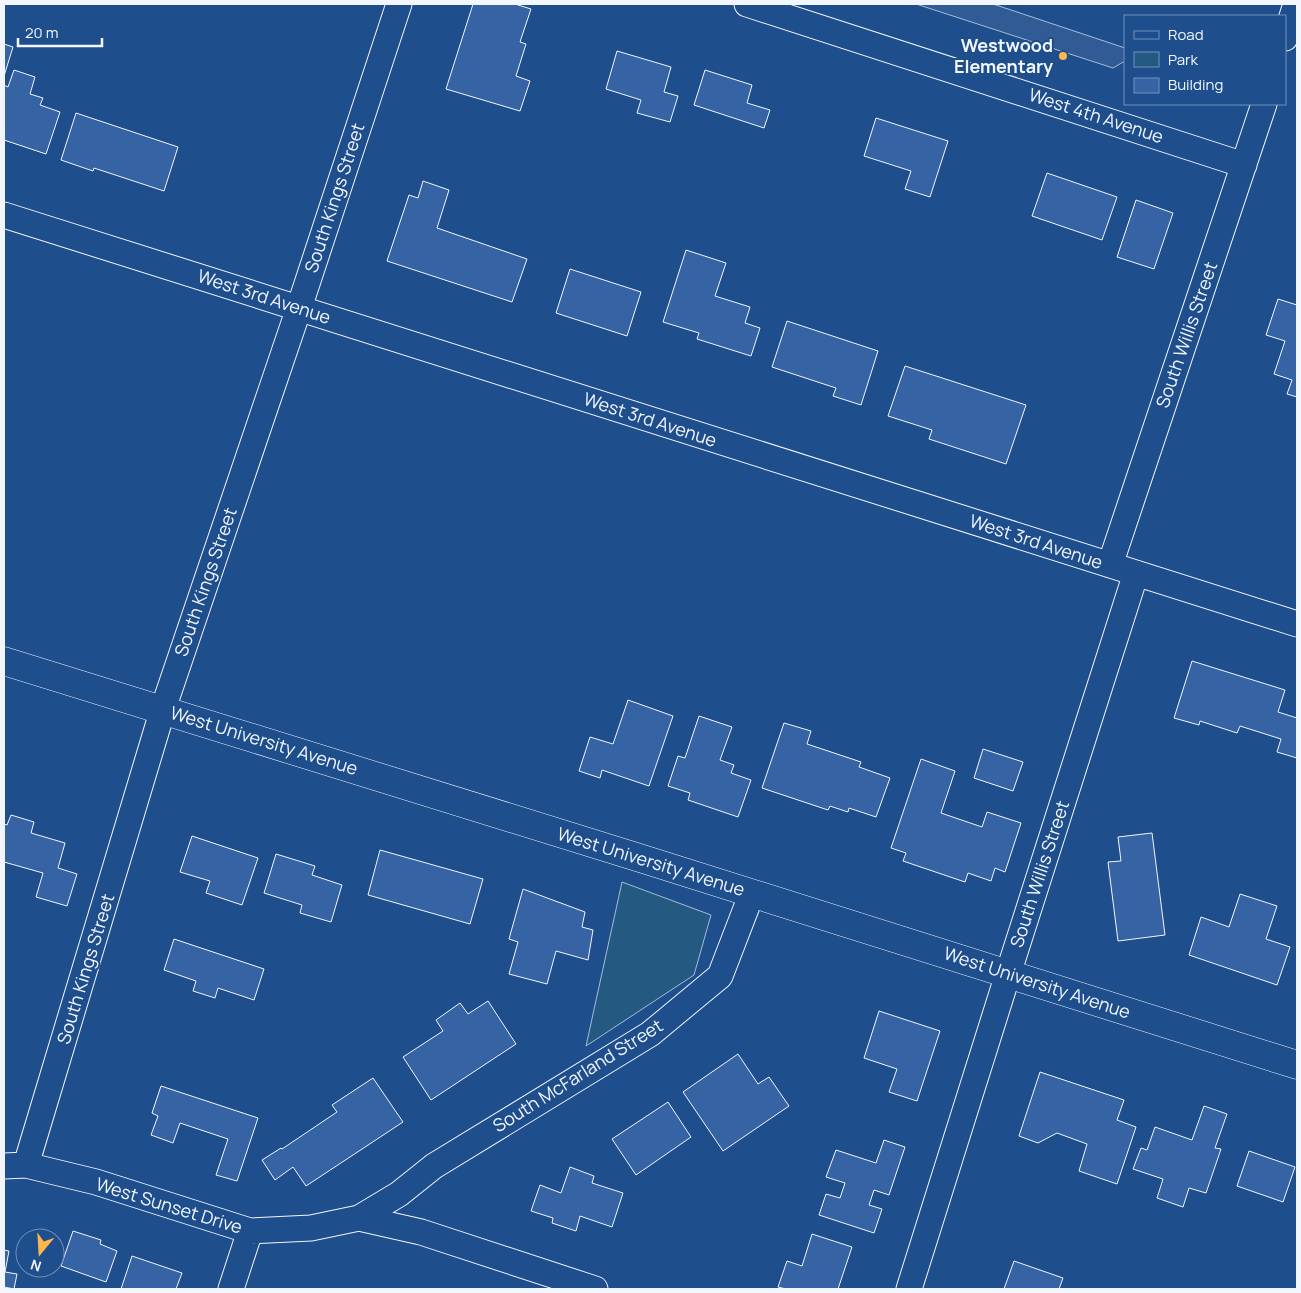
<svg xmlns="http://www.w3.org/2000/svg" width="1301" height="1293" font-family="Manrope,sans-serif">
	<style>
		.green { fill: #245a82; stroke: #a8bbd7 }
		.parking { fill: #305b95; stroke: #a8bbd7 }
		.building { fill: #3563a3; stroke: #f2f6ff }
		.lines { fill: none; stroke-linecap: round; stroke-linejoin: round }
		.minor-casing { stroke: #f2f6ff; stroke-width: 27 }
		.tertiary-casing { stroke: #f2f6ff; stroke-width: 29 }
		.minor { stroke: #1f4e8c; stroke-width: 25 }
		.tertiary { stroke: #1f4e8c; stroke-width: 28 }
		.poi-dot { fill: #ffb74d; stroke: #1f4e8c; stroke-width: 2 }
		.labels { text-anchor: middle; stroke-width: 4; stroke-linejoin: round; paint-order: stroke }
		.poi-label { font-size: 18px; font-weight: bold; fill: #f2f6ff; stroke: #1f4e8c; text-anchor: end }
		.street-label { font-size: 18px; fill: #f2f6ff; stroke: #1f4e8c }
	</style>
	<rect width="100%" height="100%" fill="#1f4e8c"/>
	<path class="green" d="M622,882L711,915L694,975L586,1046Z"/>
	<path class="parking" d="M916,4H993L1125,48V61L1113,68Z"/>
	<path class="building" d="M473,4H515L531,9L520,42L526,44L516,76L530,81L520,111L446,89Z
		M4,44L13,47L4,76Z
		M617,51L671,67L664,92L678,96L670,122L637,113L641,100L606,89Z
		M14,70L35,77L30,94L43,98L40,105L60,112L46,154L4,140V85L8,87Z
		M705,70L752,85L747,103L770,110L764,128L694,105Z
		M76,113L178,147L164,191L94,168L93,171L61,160Z
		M876,118L948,141L930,197L905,189L911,171L864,156Z
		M1047,173L1117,197L1102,240L1032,216Z
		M423,181L449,190L437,228L527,259L512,302L387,261L409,195L418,198Z
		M1136,200L1173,213L1154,269L1117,257Z
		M686,250L726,263L715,296L750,307L745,323L760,328L751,356L697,339L699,333L663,322Z
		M570,269L641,292L627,336L556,313Z
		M1278,299L1297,305V397L1287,394L1292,380L1274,374L1285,341L1266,335Z
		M787,321L878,351L861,405L833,396L836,388L772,367Z
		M905,366L1026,405L1006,464L929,439L932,430L888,416Z
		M1192,661L1285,690L1278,712L1297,718V758L1277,752L1281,739L1240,726L1237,733L1200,721L1199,725L1174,718Z
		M628,700L673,716L649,786L602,770L600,778L579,771L590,737L613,744Z
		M699,716L732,727L720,760L734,765L731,773L751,780L738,817L688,800L690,793L668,786L678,756L685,758Z
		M784,723L811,731L807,744L861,762L859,767L890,778L876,817L849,808L848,812L830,806L828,810L762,788Z
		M983,749L1023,762L1013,791L974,778Z
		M921,759L955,771L941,813L982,827L987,812L1021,823L1005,872L995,868L991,881L968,873L965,882L903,861L906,853L891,848Z
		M11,815L34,822L31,833L65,843L58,868L77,874L67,906L36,897L43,873L4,862V824L7,825Z
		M1152,833L1165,935L1118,941L1108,862L1121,861L1118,837Z
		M192,836L258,858L242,905L206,893L210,881L180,872Z
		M380,850L483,879L470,924L368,895Z
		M276,854L315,866L312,875L342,885L331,922L300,913L302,905L264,893Z
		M523,889L585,912L582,927L593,930L588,960L556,951L547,984L509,974L518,942L509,939Z
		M1240,894L1277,906L1266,939L1290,947L1277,985L1189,955L1201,917L1229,927Z
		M174,939L264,969L254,1000L218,988L215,998L193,991L196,981L164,970Z
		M488,1001L516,1044L431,1100L403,1057L443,1031L436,1020L460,1003L468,1014Z
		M879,1011L940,1031L917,1101L889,1092L897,1069L864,1058Z
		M738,1054L758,1084L769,1077L789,1106L723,1151L683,1092Z
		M1040,1072L1124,1100L1117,1120L1136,1127L1117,1184L1079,1171L1087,1144L1057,1133L1038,1143L1019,1136Z
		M373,1078L403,1122L306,1186L293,1167L275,1180L262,1160L281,1148L282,1149L337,1112L332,1105Z
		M161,1086L258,1118L237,1181L216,1175L228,1139L180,1123L173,1143L151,1135L158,1116L152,1113Z
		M668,1102L691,1137L636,1175L612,1139Z
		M1204,1106L1227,1114L1215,1148L1221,1149L1206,1193L1189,1188L1183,1207L1157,1198L1163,1179L1133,1169L1141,1148L1147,1150L1155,1127L1192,1140Z
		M884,1140L905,1147L889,1195L874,1190L869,1205L882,1209L874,1233L819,1215L826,1194L840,1198L845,1183L826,1177L836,1150L876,1163Z
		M1249,1151L1295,1167L1283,1202L1237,1186Z
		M570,1167L594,1176L592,1183L623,1193L612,1227L580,1216L576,1231L552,1223L553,1218L531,1211L540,1185L561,1193Z
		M73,1231L101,1240L100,1244L117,1251L106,1282L61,1266Z
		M812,1234L852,1247L838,1289H786L778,1287L787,1261L802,1266Z
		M4,1250L9,1251L5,1272L17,1274L14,1289L4,1287Z
		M132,1256L182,1273L176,1289H121Z
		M1014,1261L1063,1278L1059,1289H1004Z"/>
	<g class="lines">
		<defs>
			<path id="minor" d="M747,4L1244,165
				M1285,38L1296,4
				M4,215L1297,624
				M1110,565L1264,104
				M26,1165L163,709L299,308L399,4
				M4,1166L26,1165L96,1182L250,1231L311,1228L359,1218L421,1232L595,1289
				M359,1218L399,1194L434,1166L650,1034L720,976L752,893
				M231,1289L250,1231
				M909,1289L1008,974L1136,573"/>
			<path id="tertiary" d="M4,661L643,859L1297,1065"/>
		</defs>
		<use href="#minor" class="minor-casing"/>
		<use href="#tertiary" class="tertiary-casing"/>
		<use href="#minor" class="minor"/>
		<use href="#tertiary" class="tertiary"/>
	</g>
	<circle class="poi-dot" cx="1063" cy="56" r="5"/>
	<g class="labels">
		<g class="poi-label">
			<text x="1053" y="52">Westwood<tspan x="1053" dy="21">Elementary</tspan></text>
		</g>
		<g class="street-label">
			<text transform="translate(1096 116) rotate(18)" y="6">West 4th Avenue</text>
			<text transform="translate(335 198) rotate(-72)" y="6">South Kings Street</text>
			<text transform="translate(264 297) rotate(18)" y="6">West 3rd Avenue</text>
			<text transform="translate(1187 335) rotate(-71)" y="6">South Willis Street</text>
			<text transform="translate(650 420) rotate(18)" y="6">West 3rd Avenue</text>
			<text transform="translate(1036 542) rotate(18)" y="6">West 3rd Avenue</text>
			<text transform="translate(206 582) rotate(-71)" y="6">South Kings Street</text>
			<text transform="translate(264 741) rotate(17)" y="6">West University Avenue</text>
			<text transform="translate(651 862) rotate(17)" y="6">West University Avenue</text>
			<text transform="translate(1040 874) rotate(-72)" y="6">South Willis Street</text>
			<text transform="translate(86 969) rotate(-73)" y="6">South Kings Street</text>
			<text transform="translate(1037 983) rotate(18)" y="6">West University Avenue</text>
			<text transform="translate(578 1076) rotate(-32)" y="6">South McFarland Street</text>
			<text transform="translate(169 1206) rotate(17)" y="6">West Sunset Drive</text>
		</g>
	</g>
	<rect width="1301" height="1293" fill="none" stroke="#f2f6ff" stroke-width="10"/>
	<rect x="1124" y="15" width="162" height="90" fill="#1f4e8c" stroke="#7391ba"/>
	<rect x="1134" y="31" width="25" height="8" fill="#1f4e8c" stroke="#7391ba"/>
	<text x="1168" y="40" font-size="15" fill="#f2f6ff">Road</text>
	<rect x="1134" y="52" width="25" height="15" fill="#245a82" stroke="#7391ba"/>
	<text x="1168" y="65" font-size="15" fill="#f2f6ff">Park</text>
	<rect x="1134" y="78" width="25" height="15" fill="#3563a3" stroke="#7391ba"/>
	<text x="1168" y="90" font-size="15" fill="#f2f6ff">Building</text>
	<g transform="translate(40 1253) rotate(198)"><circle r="24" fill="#1f4e8c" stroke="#7391ba"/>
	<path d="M0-4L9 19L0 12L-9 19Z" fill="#ffb74d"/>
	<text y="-8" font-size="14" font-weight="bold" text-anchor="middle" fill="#f2f6ff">N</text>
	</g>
	<path d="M18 38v8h84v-8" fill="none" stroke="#f2f6ff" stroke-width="2.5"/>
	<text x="25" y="38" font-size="15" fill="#f2f6ff" stroke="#1f4e8c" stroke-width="4" paint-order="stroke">20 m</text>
</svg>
